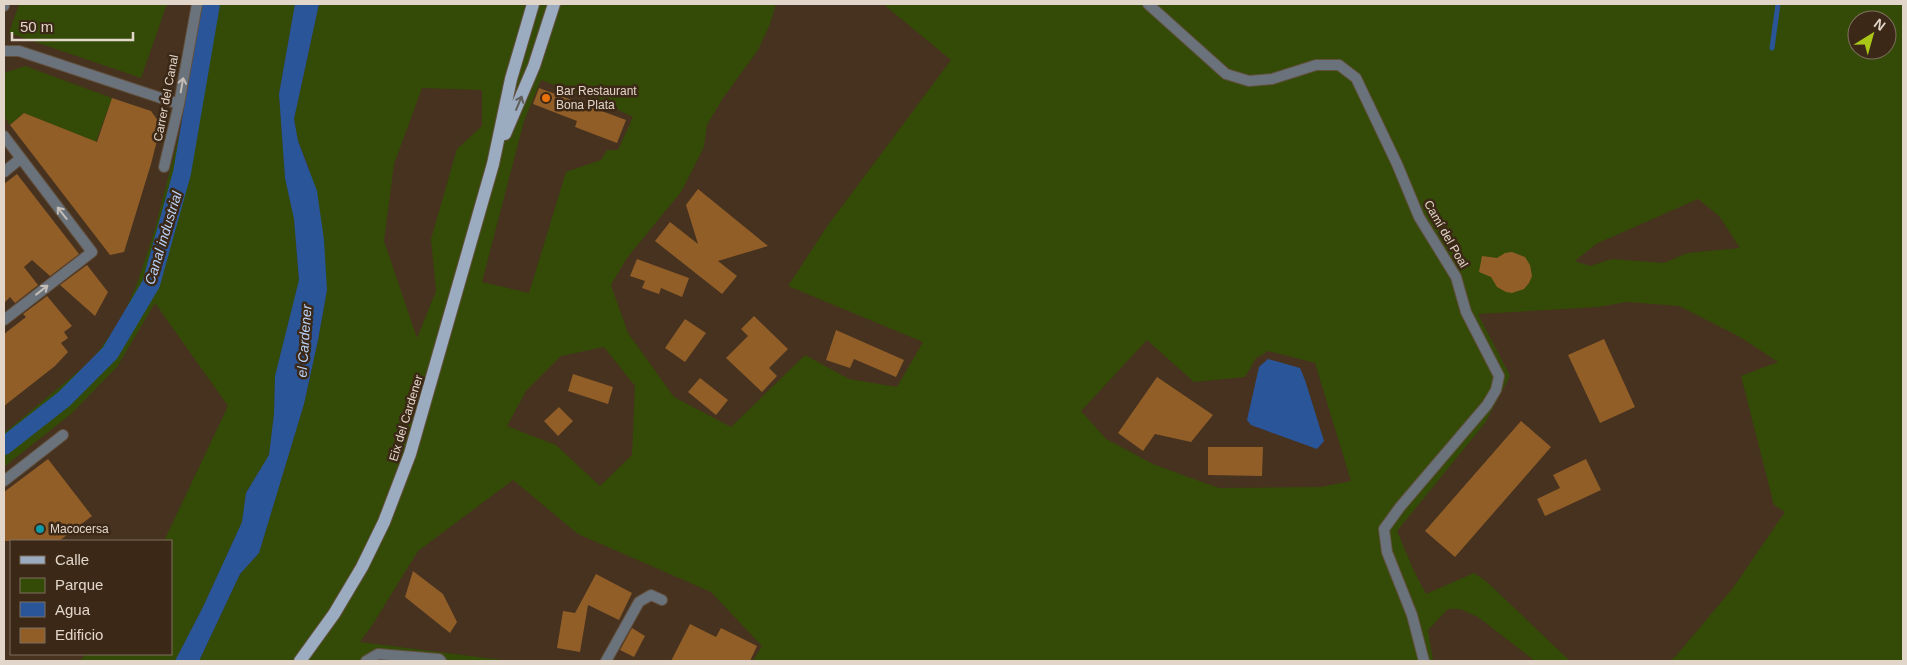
<svg xmlns="http://www.w3.org/2000/svg" width="1907" height="665" font-family="Arial,sans-serif">
	<style>
		.green { fill: #344b07; fill-rule: evenodd }
		.water { fill: #2a5699 }
		.lines { fill: none; stroke-linecap: round; stroke-linejoin: round }
		.stream { stroke: #2a5699; stroke-width: 5 }
		.canal { stroke: #2a5699; stroke-width: 18 }
		.building { fill: #915e28 }
		.lane-casing { stroke: #62503e; stroke-width: 12 }
		.street-casing { stroke: #62503e; stroke-width: 12 }
		.primary-casing { stroke: #62503e; stroke-width: 14 }
		.lane { stroke: #6a727c; stroke-width: 10 }
		.street { stroke: #6a727c; stroke-width: 10 }
		.primary { stroke: #9bacc1; stroke-width: 12 }
		.oneway { stroke: #c4bdb6 }
		.oneway2 { stroke: #615d5a }
		.food-dot { fill: #e8710a; stroke: #3b2816; stroke-width: 2 }
		.culture-dot { fill: #0f9aa8; stroke: #3b2816; stroke-width: 2 }
		.labels { text-anchor: middle; stroke-width: 5; stroke-linejoin: round; paint-order: stroke }
		.poi-label { font-size: 12px; fill: #e2d6ca; stroke: #3b2816; text-anchor: start }
		.street-label { font-size: 12px; fill: #e2d6ca; stroke: #3b2816 }
		.water-label { font-size: 14px; font-style: italic; fill: #bad3fa; stroke: #3b2816 }
	</style>
	<rect width="100%" height="100%" fill="#46321f"/>
	<path class="green" d="M19,4H167L141,78L9,33Z
		M206,4H295L279,94L285,178L294,219L299,280L275,376L274,414L269,455L246,493L242,522L203,607L175,661H80L86,654H171V541H164L228,406L155,303L117,367L72,413L4,467V433L92,360L122,319L138,281L154,232L187,105Z
		M319,4H776L770,24L758,50L723,98L707,125L704,147L681,192L627,258L611,285L628,333L674,397L731,427L805,355L849,379L897,387L923,342L788,286L828,225L951,60L883,4H1903V661H1669L1675,657L1733,588L1785,512L1774,505L1741,376L1778,362L1740,337L1679,306L1627,302L1598,307L1478,314L1510,376L1485,423L1397,531L1414,571L1426,594L1474,573L1487,582L1570,661H1535L1478,617L1460,609H1448L1428,630L1433,661H753L762,646L711,592L578,534L513,480L418,551L373,624L360,642L510,661H199L240,574L259,553L304,404L318,340L327,290L309,168L298,141L294,119ZM1857,20H1887V50H1857ZM541,80L608,105L633,117L618,150H607L601,160L566,172L529,293L482,282L524,121ZM422,88L482,90V126L457,149L431,239L436,291L417,338L384,241L394,164ZM1698,199L1719,216L1740,248L1687,253L1664,263L1612,259L1590,266L1575,261L1596,244ZM1147,340L1194,382L1245,377L1256,358L1268,351L1315,363L1351,481L1321,487L1219,488L1155,465L1106,439L1081,411ZM604,347L635,386L632,455L600,486L556,445L507,426L526,391L561,356Z
		M25,66L112,98L96,142L24,113L10,125L4,116V73Z"/>
	<path class="water" d="M295,4H319L294,119L298,141L317,191L324,240L327,290L318,340L304,404L259,553L240,574L199,661H175L203,607L242,522L246,493L269,455L274,414L275,376L299,280L294,219L285,178L279,94Z
		M1268,359L1300,368L1305,380L1324,441L1317,449L1251,425L1247,420L1259,367Z"/>
	<g class="lines">
		<path class="stream" d="M1772,48L1778,4"/>
		<path class="canal" d="M4,446L64,399L110,353L151,284L182,173L211,4"/>
	</g>
	<path class="building" d="M539,88L626,120L617,143L575,127L577,121L533,104Z
		M112,98L151,111L161,125L151,164L124,252L110,255L10,125L24,113L97,142Z
		M17,174L79,254L50,276L32,260L24,267L38,285L15,303L10,297L4,303V184Z
		M698,189L768,246L718,261L737,276L722,294L655,241L670,222L698,244L686,205Z
		M1512,252L1525,257L1530,265L1532,276L1529,283L1524,289L1512,293L1506,292L1497,287L1491,277L1479,272L1482,256L1497,258L1505,253Z
		M637,259L689,278L682,297L661,288L659,294L642,288L645,281L630,276Z
		M87,265L108,292L95,316L60,285Z
		M47,296L72,326L64,332L68,338L61,343L68,352L55,366L4,406V334L26,317L23,314Z
		M754,316L788,349L769,368L777,376L762,392L726,358L748,336L741,329Z
		M685,319L706,333L685,362L665,348Z
		M836,330L904,360L896,377L854,359L850,368L826,360Z
		M1604,339L1635,407L1600,423L1568,355Z
		M573,374L613,387L608,404L568,391Z
		M1157,377L1213,415L1191,442L1155,434L1143,451L1118,433Z
		M700,378L728,400L716,415L688,392Z
		M559,407L573,421L558,436L544,421Z
		M1521,421L1551,447L1455,557L1425,531Z
		M1208,447H1263L1262,476L1208,475Z
		M48,459L92,516L59,541H4V492Z
		M1586,459L1601,490L1545,516L1537,499L1560,488L1553,475Z
		M413,571L443,594L457,622L450,633L405,597Z
		M596,574L632,593L619,620L588,605L580,652L557,648L563,611L575,613Z
		M690,624L716,637L721,628L757,646L750,661H671Z
		M632,628L645,636L634,657L620,650Z"/>
	<g class="lines">
		<defs>
			<path id="lane" d="M4,481L63,435
				M366,661L378,654L439,659L441,661
				M606,661L639,602L651,595L662,600"/>
			<path id="street" d="M1148,4L1226,74L1249,81L1272,79L1316,65H1339L1356,78L1397,164L1419,217L1456,277L1466,312L1499,376L1496,390L1487,405L1400,507L1384,529L1387,552L1412,615L1424,661
				M4,6V4
				M4,51H19L179,104
				M4,136L92,252L4,320
				M164,167L179,104L197,4
				M4,172L20,159"/>
			<path id="primary" d="M505,134L534,66L554,4
				M300,661L334,614L362,567L384,522L410,454L493,164L511,79L533,4"/>
		</defs>
		<use href="#lane" class="lane-casing"/>
		<use href="#street" class="street-casing"/>
		<use href="#primary" class="primary-casing"/>
		<use href="#lane" class="lane"/>
		<use href="#street" class="street"/>
		<use href="#primary" class="primary"/>
	</g>
	<defs><path id="oneway-shaft" d="M-6 0H5M1.5-3L5.5 0L1.5 3" fill="none" stroke-width="1.6" stroke-linecap="round" stroke-linejoin="round" transform="scale(1.25)"/></defs>
	<g class="oneway">
		<use href="#oneway-shaft" transform="translate(182 85) rotate(-80)"/>
		<use href="#oneway-shaft" transform="translate(62 213) rotate(-128)"/>
		<use href="#oneway-shaft" transform="translate(42 290) rotate(-38)"/>
	</g>
	<use class="oneway2" href="#oneway-shaft" transform="translate(519 103) rotate(-67)"/>
	<circle class="food-dot" cx="546" cy="98" r="5"/>
	<circle class="culture-dot" cx="40" cy="529" r="5"/>
	<g class="labels">
		<g class="poi-label">
			<text x="556" y="95">Bar Restaurant<tspan x="556" dy="14">Bona Plata</tspan></text>
			<text x="50" y="533">Macocersa</text>
		</g>
		<g class="street-label">
			<text transform="translate(166 98) rotate(-79)" y="4">Carrer del Canal</text>
			<text transform="translate(1446 234) rotate(60)" y="4">Camí del Poal</text>
			<text transform="translate(406 418) rotate(-73)" y="4">Eix del Cardener</text>
		</g>
		<g class="water-label">
			<text transform="translate(163 238) rotate(-73)" y="5">Canal industrial</text>
			<text transform="translate(304 341) rotate(-86)" y="5">el Cardener</text>
		</g>
	</g>
	<rect width="1907" height="665" fill="none" stroke="#e2d6ca" stroke-width="10"/>
	<rect x="10" y="540" width="162" height="115" fill="#3b2816" stroke="#7e6e5e"/>
	<rect x="20" y="556" width="25" height="8" fill="#9bacc1" stroke="#7e6e5e"/>
	<text x="55" y="565" font-size="15" fill="#e2d6ca">Calle</text>
	<rect x="20" y="578" width="25" height="15" fill="#344b07" stroke="#7e6e5e"/>
	<text x="55" y="590" font-size="15" fill="#e2d6ca">Parque</text>
	<rect x="20" y="602" width="25" height="15" fill="#2a5699" stroke="#7e6e5e"/>
	<text x="55" y="615" font-size="15" fill="#e2d6ca">Agua</text>
	<rect x="20" y="628" width="25" height="15" fill="#915e28" stroke="#7e6e5e"/>
	<text x="55" y="640" font-size="15" fill="#e2d6ca">Edificio</text>
	<g transform="translate(1872 35) rotate(37)"><circle r="24" fill="#3b2816" stroke="#7e6e5e"/>
	<path d="M0-4L9 19L0 12L-9 19Z" fill="#aac718"/>
	<text y="-8" font-size="14" font-weight="bold" text-anchor="middle" fill="#e2d6ca">N</text>
	</g>
	<path d="M12 32v8h121v-8" fill="none" stroke="#e2d6ca" stroke-width="2.5"/>
	<text x="20" y="32" font-size="15" fill="#e2d6ca" stroke="#3b2816" stroke-width="4" paint-order="stroke">50 m</text>
</svg>
